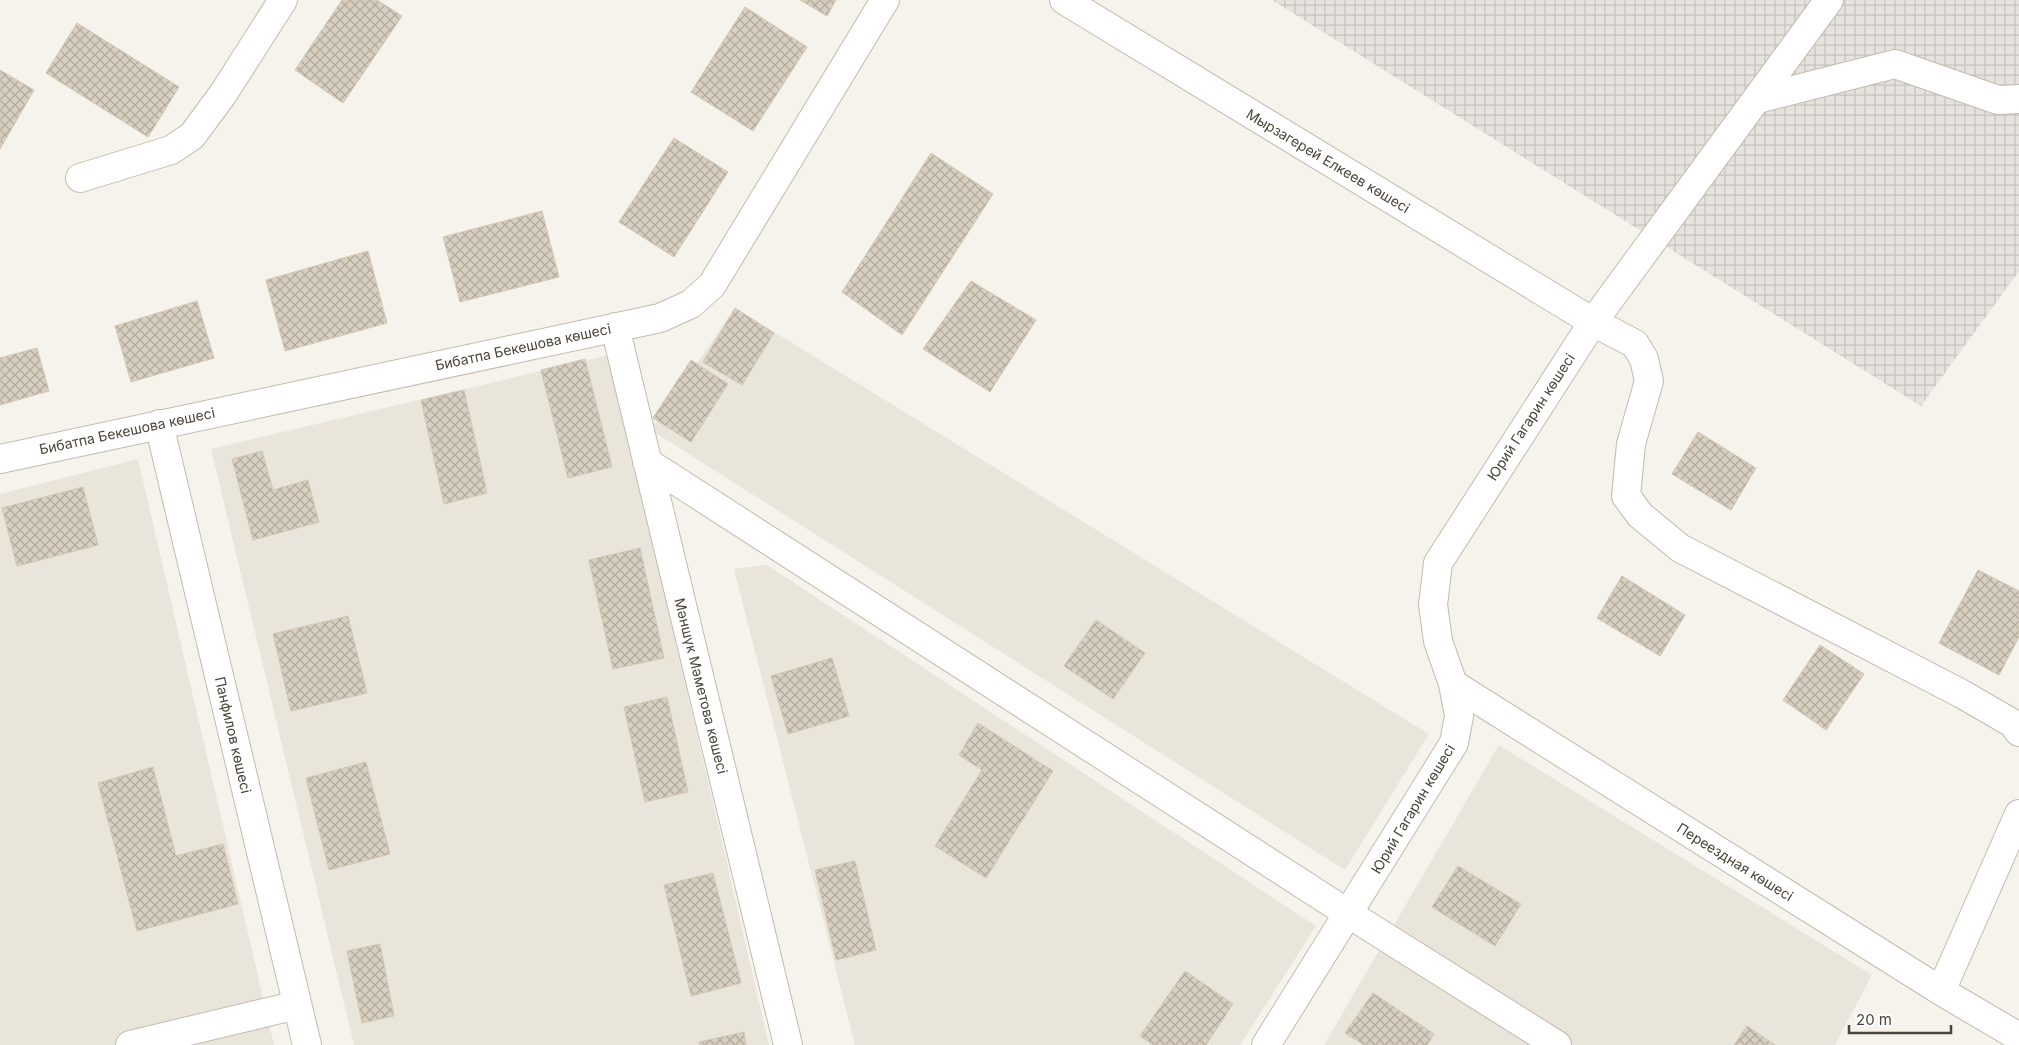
<svg xmlns="http://www.w3.org/2000/svg" width="2019" height="1045" font-family="Inter,sans-serif">
	<style>
		.residential { fill: #eae5da }
		.industrial { fill: url(#industrial-grid) }
		.building { fill: url(#building-cross-hatch); stroke: #d3c7b4 }
		.lines { fill: none; stroke-linecap: round; stroke-linejoin: round }
		.minor-casing { stroke: #c2bbae; stroke-width: 30 }
		.minor { stroke: #fff; stroke-width: 28 }
		.labels { text-anchor: middle; stroke-width: 5; stroke-linejoin: round; paint-order: stroke }
		.street-label { font-size: 14px; fill: #4b4439; stroke: #fff }
	</style>
	<defs>
		<pattern id="industrial-grid" width="8" height="8" patternUnits="userSpaceOnUse" patternTransform="scale(1.25)"><rect width="8" height="8" fill="#e6e2dd"/><path d="M0 4h8M4 0v8" fill="none" stroke="#c7c3be"/></pattern>
		<pattern id="building-cross-hatch" width="8" height="8" patternUnits="userSpaceOnUse" patternTransform="scale(1.25)"><rect width="8" height="8" fill="#d8cfc1"/><path d="M0 0l8 8M0 8l8-8" fill="none" stroke="#b1aa9e"/></pattern>
	</defs>
	<rect width="100%" height="100%" fill="#f6f3ec"/>
	<path class="residential" d="M735,308L1429,734L1345,870L651,430Z
		M609,355L769,1045H354L211,449Z
		M138,459L274,1045H0V494Z
		M767,565L1316,926L1240,1045H855L734,569Z
		M1499,745L1872,975L1835,1045H1324Z"/>
	<path class="industrial" d="M1272,0H2019V271L1921,406Z"/>
	<path class="building" d="M342,0H377L402,16L343,103L295,70Z
		M800,0H836L827,16Z
		M745,7L807,47L753,131L691,92Z
		M77,23L179,87L148,137L46,73Z
		M0,70L34,90L0,149Z
		M674,138L728,172L674,257L619,222Z
		M931,153L993,194L902,335L842,292Z
		M542,211L559,277L460,302L443,237Z
		M368,251L387,323L285,351L266,280Z
		M971,281L1036,320L990,392L923,349Z
		M197,301L214,358L131,382L115,326Z
		M735,308L774,333L742,385L703,362Z
		M37,348L49,391L0,405V358Z
		M585,359L612,467L568,478L541,370Z
		M691,360L728,384L691,442L653,418Z
		M464,390L487,493L444,504L421,400Z
		M1698,432L1756,468L1731,510L1672,474Z
		M262,451L273,490L308,480L319,522L253,540L232,459Z
		M83,487L98,545L17,566L2,508Z
		M640,548L664,658L613,669L589,560Z
		M1978,570L2019,591V637L1999,675L1939,643Z
		M1622,576L1685,615L1660,656L1597,618Z
		M348,616L367,693L291,711L273,634Z
		M1096,620L1145,653L1113,699L1064,666Z
		M1820,645L1864,674L1826,730L1783,700Z
		M832,658L849,716L788,734L771,676Z
		M667,697L688,792L645,802L624,707Z
		M978,723L1053,771L986,878L935,846L982,770L959,755Z
		M366,762L390,854L329,870L306,778Z
		M153,767L176,856L223,844L238,904L137,931L98,783Z
		M855,861L876,950L836,960L815,870Z
		M1458,866L1521,904L1495,946L1432,907Z
		M713,873L741,983L691,996L664,885Z
		M380,944L394,1016L362,1023L347,951Z
		M1185,971L1233,1004L1206,1045H1153L1140,1036Z
		M1373,993L1434,1034L1427,1045H1364L1345,1033Z
		M1747,1026L1775,1045H1734Z
		M744,1032L746,1045H700L699,1042Z"/>
	<g class="lines">
		<defs>
			<path id="minor" d="M1064,0L1593,322L1635,344L1644,359L1649,381L1631,444L1626,496L1640,515L1680,548L1962,694L2012,723L2019,732
				M1758,99L1895,64L1998,100L2019,99
				M80,178L171,150L192,136L223,94L283,0
				M615,327L788,1045
				M159,424L307,1045
				M0,459L660,318L691,304L712,285L885,0
				M647,462L1349,914L1557,1045
				M1453,684L1941,991L2019,1037
				M1941,991L2019,814
				M130,1045L297,1005
				M1266,1045L1454,743L1459,716L1453,684L1438,641L1433,605L1438,563L1593,322L1829,0"/>
		</defs>
		<use href="#minor" class="minor-casing"/>
		<use href="#minor" class="minor"/>
	</g>
	<g class="labels">
		<g class="street-label">
			<text transform="translate(1328 161) rotate(31)" y="5">Мырзагерей Елкеев көшесі</text>
			<text transform="translate(523 347) rotate(-12)" y="5">Бибатпа Бекешова көшесі</text>
			<text transform="translate(1531 417) rotate(-57)" y="5">Юрий Гагарин көшесі</text>
			<text transform="translate(127 431) rotate(-12)" y="5">Бибатпа Бекешова көшесі</text>
			<text transform="translate(701 686) rotate(76)" y="5">Мәншүк Мәметова көшесі</text>
			<text transform="translate(233 735) rotate(77)" y="5">Панфилов көшесі</text>
			<text transform="translate(1413 809) rotate(-59)" y="5">Юрий Гагарин көшесі</text>
			<text transform="translate(1735 862) rotate(32)" y="5">Переездная көшесі</text>
		</g>
	</g>
	<path d="M1849 1025v8h102v-8" fill="none" stroke="#4b4439" stroke-width="2.5"/>
	<text x="1856" y="1025" font-size="15" fill="#4b4439" stroke="#ffffff" stroke-width="4" paint-order="stroke">20 m</text>
</svg>
